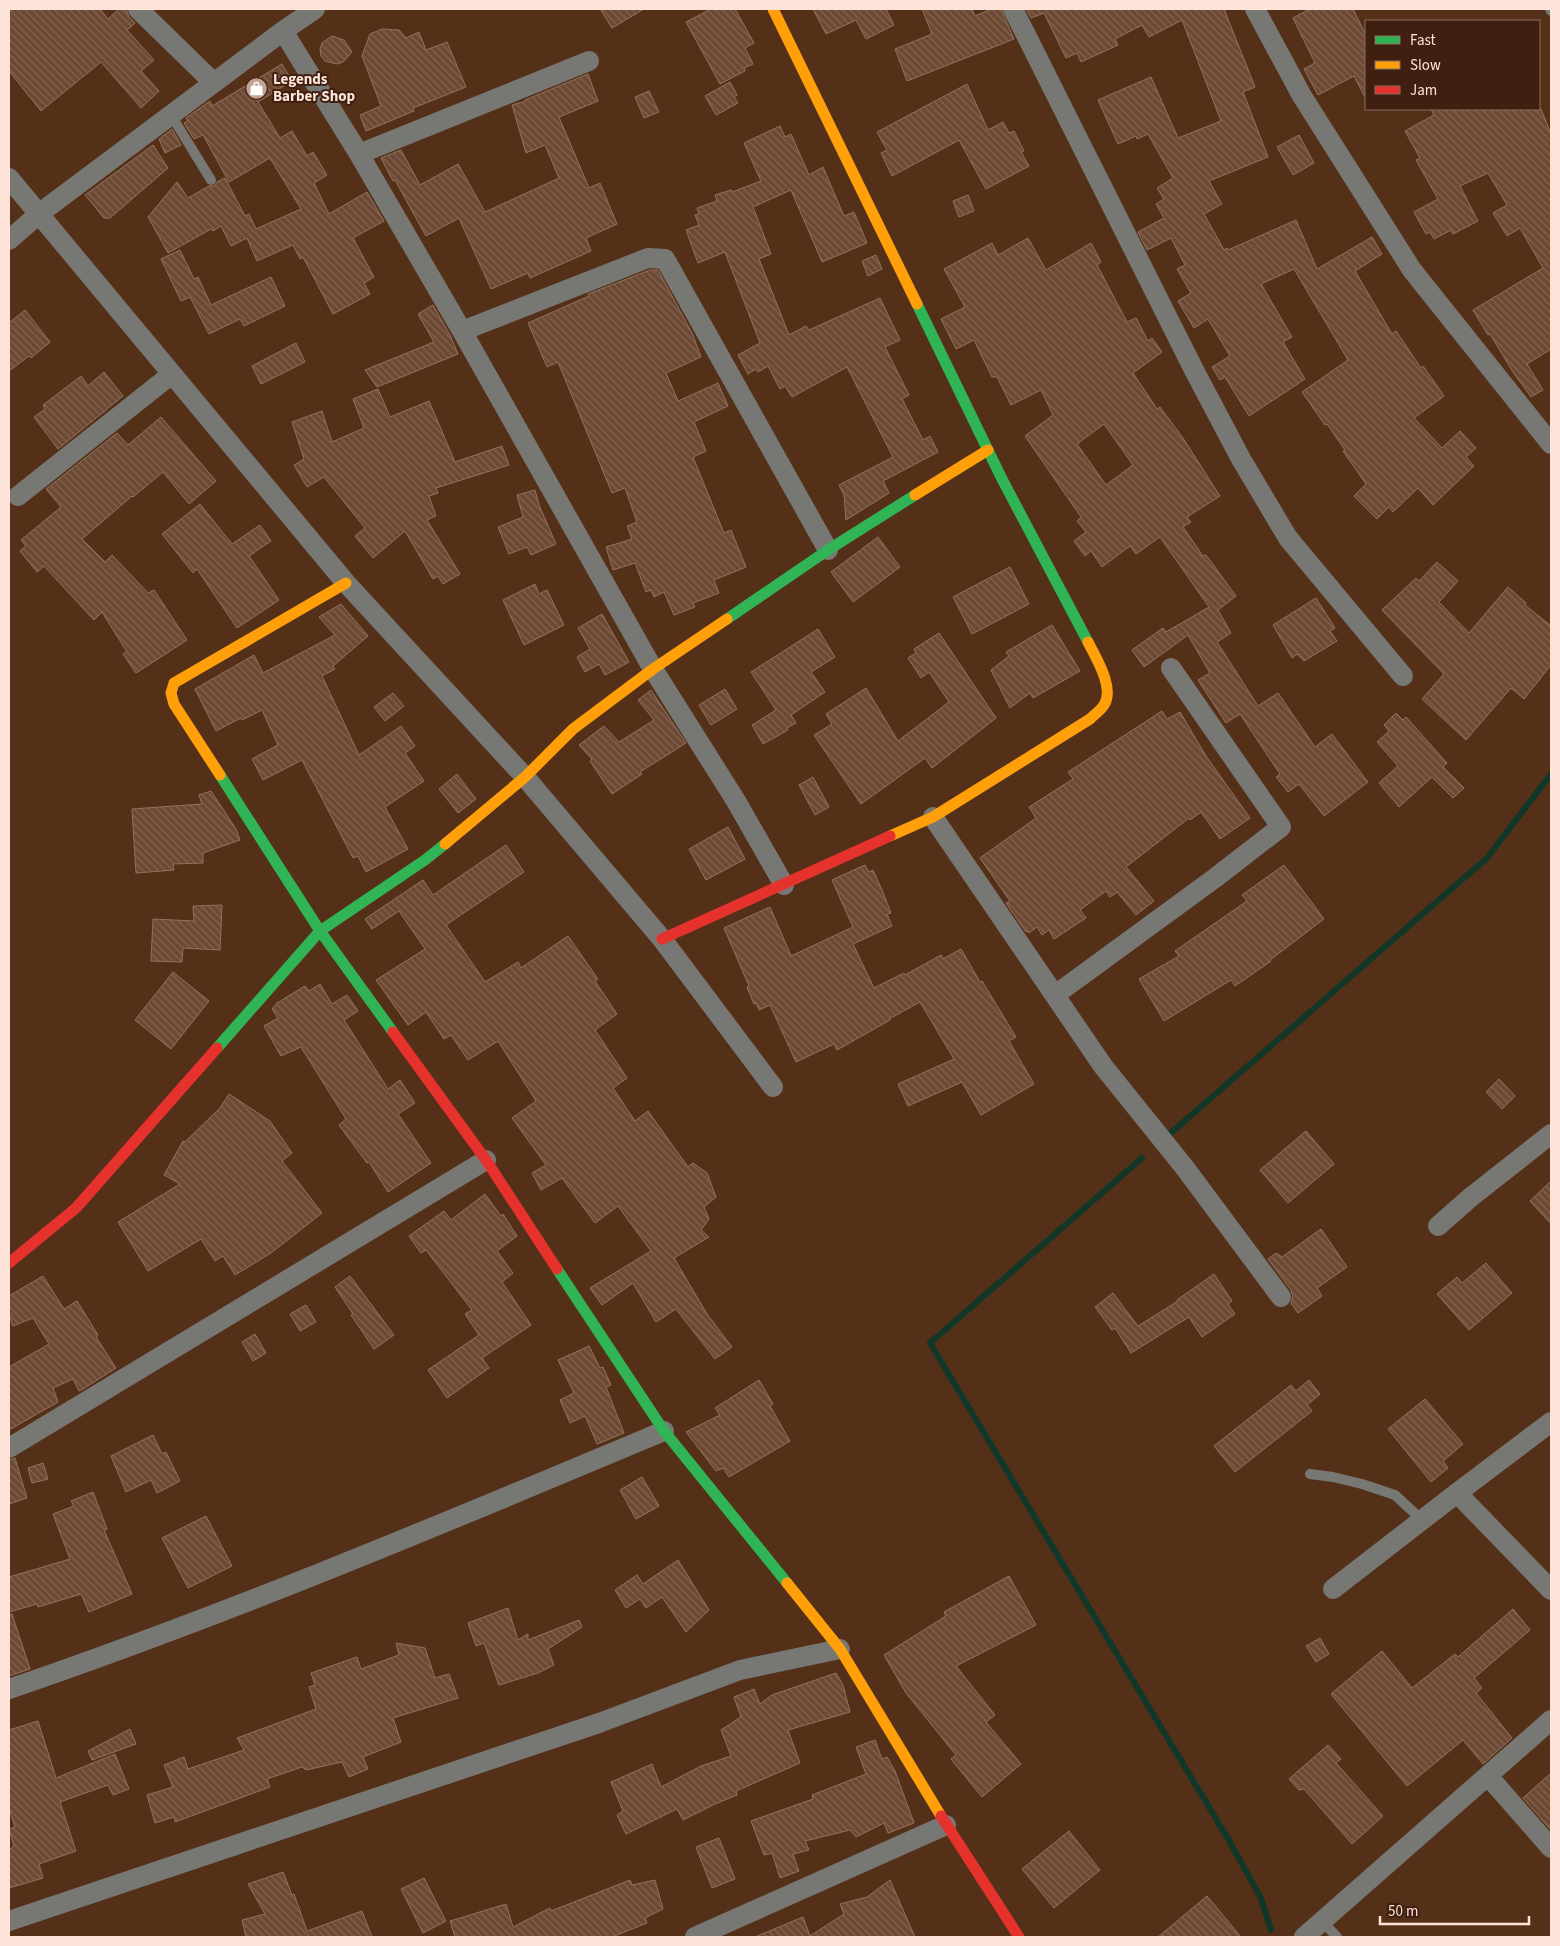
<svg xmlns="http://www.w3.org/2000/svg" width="1560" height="1946" font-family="'Source Sans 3',sans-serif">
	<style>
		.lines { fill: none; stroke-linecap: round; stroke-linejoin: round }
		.stream { stroke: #103727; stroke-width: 6 }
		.building { fill: url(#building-back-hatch); stroke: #927260; fill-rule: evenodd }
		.lane { stroke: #777774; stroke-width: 10 }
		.street { stroke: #777774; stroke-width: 20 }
		.fast { stroke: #30b455; stroke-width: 11 }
		.slow { stroke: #ff9f0a; stroke-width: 11 }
		.jam { stroke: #e5322d; stroke-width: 11 }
		.labels { text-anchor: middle; stroke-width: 4; stroke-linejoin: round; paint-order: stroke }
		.poi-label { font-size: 15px; font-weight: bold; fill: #fde3d8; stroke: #3e1f10; text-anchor: start }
	</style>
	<defs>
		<pattern id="building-back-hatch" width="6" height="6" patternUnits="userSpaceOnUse" patternTransform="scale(1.25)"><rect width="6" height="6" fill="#6c4933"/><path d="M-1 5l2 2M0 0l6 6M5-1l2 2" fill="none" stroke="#826350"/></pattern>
	</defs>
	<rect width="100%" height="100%" fill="#553019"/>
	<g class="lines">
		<path class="stream" d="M1165,1138L1487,858L1551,774
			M1142,1158L930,1343L1227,1837L1261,1898L1271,1930"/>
	</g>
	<path class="building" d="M9,9H100L108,19L119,9H126L129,17L135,23L127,30L154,60L141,71L159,91L141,108L101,62L41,111L9,71Z
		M600,9H644L612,28Z
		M711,9H735L754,43L745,48L753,64L744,68L745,71L720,84L686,22Z
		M813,9H886L894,25L866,39L856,20L826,34Z
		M922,9H972L975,16L992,9H1001L1014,39L907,81L895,49L932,34Z
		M1026,9H1224L1255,87L1243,92L1268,157L1209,181L1222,204L1204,214L1224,250L1227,248L1228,250L1296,220L1317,269L1372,237L1382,254L1355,271L1392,334L1396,331L1421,368L1423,366L1444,396L1414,418L1442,448L1460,431L1476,448L1466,457L1474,466L1433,505L1418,488L1393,512L1389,507L1377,519L1354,496L1366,484L1343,451L1345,450L1327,424L1325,425L1302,392L1348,360L1294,269L1261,284L1292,337L1283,342L1305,379L1249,416L1225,377L1220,380L1212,367L1230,356L1208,319L1194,328L1178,301L1191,293L1177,269L1185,265L1171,238L1147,250L1138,232L1164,218L1156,204L1164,199L1157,188L1173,178L1148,134L1137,139L1136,136L1118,144L1098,100L1151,77L1178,138L1221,121L1182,20L1149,37L1142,25L1115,39L1118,45L1081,62L1077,53L1066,58L1044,13L1031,18Z
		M1310,9H1353L1366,35V99L1354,76L1318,95L1304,69L1315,63L1293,18Z
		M382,29L399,30L406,38L419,32L426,50L447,42L466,87L413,108L414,111L366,131L360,115L381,106L362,56L370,34Z
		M332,36L344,40L352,52L343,62L337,64L325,61L321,56L320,49L322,43Z
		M282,64L292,81L258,102L280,138L292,131L307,156L313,152L327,175L314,183L329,214L367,192L384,221L353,238L374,277L364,283L370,294L333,314L303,257L300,259L293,245L257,261L247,238L231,246L221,226L213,231L211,229L168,253L148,217L177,182L188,198L209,186H214L217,182L225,178L245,216L249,214L256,229L301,209L270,158L229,182L203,135L194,139L184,123L188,121L186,118L210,101L212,106Z
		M588,74L598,101L559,117L589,188L600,183L617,224L586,238L591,251L530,278L528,273L491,289L459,218L426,236L395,180L393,181L381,158L401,150L420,185L458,164L485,212L559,178L545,145L526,153L512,105L526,101L525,100Z
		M730,82L737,95L734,97L738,103L716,115L705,96Z
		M967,84L988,130L1003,122L1009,133L1014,131L1024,151L1021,152L1029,166L986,189L959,140L892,176L881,153L887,150L877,132Z
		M649,91L659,112L644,118L635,97Z
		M1431,109H1541L1551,134V349L1527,364L1543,390L1531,397L1513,372L1490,334L1488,335L1473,310L1543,268L1520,228L1507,236L1493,213L1507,205L1488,173L1460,186L1478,221L1453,234L1451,230L1434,239L1430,232L1426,234L1414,212L1438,199L1416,160L1420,158L1405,131L1434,115Z
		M780,126L785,137L791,134L809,175L823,167L844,216L854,212L867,243L822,262L791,190L753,207L771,254L759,259L789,335L806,326L809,330L880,298L900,340L885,347L909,395L902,399L923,440L930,436L938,452L883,481L889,493L846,520L844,495L839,485L893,457L847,367L792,397L785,386L780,389L768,366L758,372L756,369L748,374L738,355L760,343L725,252L698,263L686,230L699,225L695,215L699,214L697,208L717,201L715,195L731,190L732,192L761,181L744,143Z
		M172,129L181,145L165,153L159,139Z
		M1299,135L1314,163L1293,175L1277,147Z
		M153,145L168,168L110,218H104L85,195Z
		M968,195L974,211L959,217L953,201Z
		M1028,238L1046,270L1091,243L1101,262L1097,265L1127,322L1136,318L1148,341L1152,338L1162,352L1133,373L1157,409L1160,407L1183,438L1220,496L1187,517L1191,522L1183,527L1203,556L1206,555L1236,596L1218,610L1231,633L1217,642L1258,706L1278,693L1315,747L1332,734L1368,782L1324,816L1299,784L1288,792L1276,777L1280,774L1240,714L1226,723L1198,680L1210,673L1188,635L1144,667L1132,650L1163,628L1166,632L1209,607L1160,537L1136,554L1130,546L1102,567L1091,551L1085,556L1074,541L1086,532L1077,521L1081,517L1025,436L1053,415L1041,390L1011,405L997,377H992L974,340L956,349L941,319L965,307L944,269L992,243L998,255ZM1104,424L1133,465L1106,485L1077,444Z
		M180,250L194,279L198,277L211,305L271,277L285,306L244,326L240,319L209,334L190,297L181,301L161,259Z
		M876,255L882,269L868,276L862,261Z
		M650,270H658L693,335L701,357L666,373L678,401L718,383L728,406L694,422L706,451L693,457L724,533L731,530L746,567L714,580L719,593L693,603L695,607L674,615L664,592L654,597L651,590L646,592L635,563L613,570L606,547L632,539L627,526L637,522L625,488L612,493L558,362L547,367L528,323L589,296L588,294Z
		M433,305L450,335L458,354L377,387L365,370L434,342L418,314Z
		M25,310L50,342L31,358L29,356L9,371V323Z
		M296,343L305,362L261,384L252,366Z
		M104,372L123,396L58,449L34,417L45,409L43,405L81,376L88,386Z
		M378,389L390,417L429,401L455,462L502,446L509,465L436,488L438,493L429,496L436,516L427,520L460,574L443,584L438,576L433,579L405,531L373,558L355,536L365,528L324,477L307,487L294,465L304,459L292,422L322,411L332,442L364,428L353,399Z
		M161,417L216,481L189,504L163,472L133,497L132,496L82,539L105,562L112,555L148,593L154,590L187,640L136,673L123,654L127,652L102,612L94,620L44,566L37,572L20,551L26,546L21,540L61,507L46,489L117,433L128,445Z
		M535,490L539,505L556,544L531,555L527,547L509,554L498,527L523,517L517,495Z
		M200,504L232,544L260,525L271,541L249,556L279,600L237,628L197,569L193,573L162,534Z
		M878,537L900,567L853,602L831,572Z
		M1437,562L1458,581L1439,602L1469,633L1508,587L1526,603L1525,605L1551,626V665L1524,699L1511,688L1466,740L1422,699L1444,674L1382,610L1416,578L1419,581Z
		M1010,567L1029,604L972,634L953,597Z
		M535,584L539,594L547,590L564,625L524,645L503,600Z
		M1316,598L1335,628L1330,631L1337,641L1304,661L1297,654L1292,658L1273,625Z
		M341,604L368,636L333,666L335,669L322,676L359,755L401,726L415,746L405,753L424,781L385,807L408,849L366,872L358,856L353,858L302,760L263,780L252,759L278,745L262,710L242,720L241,718L216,731L195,689L254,655L263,673L335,635L319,617Z
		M602,614L629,662L605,675L599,664L585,672L577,657L590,649L578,628Z
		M1052,625L1080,671L1033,698L1030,693L1010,708L991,670L1009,656L1006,652Z
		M818,629L835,657L811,672L825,692L791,715L796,723L787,728L788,730L763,744L752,725L776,710L751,672Z
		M939,633L996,718L932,768L925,758L861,804L814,735L832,724L826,714L866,688L898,741L949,702L929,672L921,678L908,658L916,653L914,649Z
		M725,689L737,709L711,725L699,705Z
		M651,690L686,743L640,772L642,774L612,794L590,761L592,759L579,745L604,726L619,742L654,720L638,700Z
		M393,693L404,706L385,721L374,707Z
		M1162,711L1167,719L1180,712L1206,756L1250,818L1220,839L1201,812L1190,820L1189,818L1126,867L1154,901L1136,915L1117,892L1110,897L1106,891L1080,910L1086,918L1054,939L1049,930L1042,935L1037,927L1029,933L1027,931L1026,932L1006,903L1010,901L980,858L1036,818L1029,807L1073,779L1068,772Z
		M1396,713L1403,720L1406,717L1447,763L1443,767L1464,788L1453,798L1432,777L1399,807L1379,783L1398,766L1377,742L1389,731L1384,725Z
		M457,774L476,799L458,813L439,789Z
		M813,777L829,807L815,815L799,785Z
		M211,791L236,829L240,840L203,853V863L173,864L174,870L136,873L132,809L202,804L199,795Z
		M728,827L745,859L706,880L689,849Z
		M506,845L524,872L446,925L485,982L518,962L521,968L568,936L598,979L595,981L617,1014L595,1030L627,1078L613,1088L635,1121L648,1111L688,1167L693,1163L707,1173L716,1197L704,1207L709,1219L701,1230L709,1237L674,1258L707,1314L732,1347L715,1359L676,1309L656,1322L633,1283L602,1305L590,1288L651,1251L618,1206L595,1223L562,1178L541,1190L532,1173L546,1165L512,1118L536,1101L498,1041L468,1060L451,1035L444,1039L426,1012L408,1025L376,980L425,949L399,911L372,929L365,919L423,880L433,895Z
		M865,865L869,872L873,870L882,890L891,913L887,914L892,926L853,944L874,988L904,973L905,975L941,955L943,959L961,949L980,982L982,981L1016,1037L1009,1041L1034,1084L981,1115L962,1082L908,1106L898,1084L954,1059L920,1002L889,1019L890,1020L837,1050L834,1044L796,1062L770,1005L759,1010L756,1003L754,1004L747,987L749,986L724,928L770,907L791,956L853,927L832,880Z
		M1284,865L1324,919L1270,960L1271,961L1235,986L1231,980L1164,1021L1139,979L1179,956L1175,951L1247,901L1242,895Z
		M222,905L220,950L183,948L182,962L151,961L153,919L194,921L193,906Z
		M173,972L209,1001L171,1049L135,1020Z
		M320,984L332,1004L347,995L358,1011L344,1020L388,1089L400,1080L415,1103L398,1114L431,1163L388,1192L369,1162L367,1163L339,1125L346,1119L301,1047L281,1056L264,1026L278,1018L272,1009L277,1003L305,986L309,991Z
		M1499,1079L1515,1096L1502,1109L1486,1092Z
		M229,1094L270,1121L292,1153L282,1161L322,1213L271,1253L235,1275L223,1256L215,1261L201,1239L148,1271L118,1222L180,1184L164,1175L183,1141L185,1142L220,1108Z
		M1306,1131L1334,1164L1288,1203L1260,1170Z
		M1551,1181V1224L1530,1201Z
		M485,1194L501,1216L503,1214L517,1236L497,1251L513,1273L502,1282L531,1325L482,1358L489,1368L447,1398L428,1370L479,1335L465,1314L472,1310L426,1250L421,1253L409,1236L444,1211L451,1220Z
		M1321,1229L1347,1267L1317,1288L1322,1296L1298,1313L1291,1303L1293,1296L1291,1290L1268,1259L1276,1253L1282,1257Z
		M1486,1263L1512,1293L1469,1330L1437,1294L1457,1277L1462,1283Z
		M1214,1274L1232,1301L1228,1304L1235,1314L1202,1337L1189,1317L1131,1353L1115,1328L1112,1330L1095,1307L1113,1293L1138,1326L1178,1301L1177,1300Z
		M43,1276L64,1309L77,1301L98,1335L96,1337L116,1368L83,1389L79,1391L73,1379L53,1388L58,1402L9,1430V1367L49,1344L33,1318L13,1326L9,1315V1296Z
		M350,1276L394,1335L374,1349L351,1315L353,1314L335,1287Z
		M306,1305L316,1322L300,1331L290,1314Z
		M255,1334L266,1353L253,1361L242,1342Z
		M589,1346L600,1368L603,1367L611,1385L606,1387L624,1433L597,1444L585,1416L570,1423L560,1400L574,1393L558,1360Z
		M759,1380L773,1404L770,1406L790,1441L729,1477L723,1468L716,1471L686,1432L720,1415L715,1408Z
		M1309,1380L1320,1394L1307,1405L1312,1411L1235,1472L1214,1446L1291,1385L1296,1391Z
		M1425,1399L1463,1444L1443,1461L1448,1468L1431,1482L1388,1429Z
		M153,1435L162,1454L166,1452L180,1481L157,1493L151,1480L126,1492L111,1456Z
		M15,1458L27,1498L9,1504V1460Z
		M43,1463L48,1479L32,1483L28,1468Z
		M642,1477L659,1506L636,1519L620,1490Z
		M93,1492L107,1529L104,1530L132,1594L89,1612L81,1594L38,1607L37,1604L9,1612V1577L70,1559L53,1514L74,1506L71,1501Z
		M206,1516L232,1566L188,1588L162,1538Z
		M678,1560L709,1610L686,1632L662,1597L646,1608L640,1599L626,1608L615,1590L637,1575L643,1584Z
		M1009,1576L1036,1625L956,1666L995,1715L986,1722L1021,1764L982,1797L951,1759L956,1755L906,1693L884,1655L946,1616L944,1612Z
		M508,1608L518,1640L528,1634V1640L579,1620L582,1627L548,1649L554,1665L538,1673L499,1685L484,1643L476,1646L468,1623Z
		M1513,1609L1530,1630L1474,1678L1482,1688L1476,1693L1512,1738L1483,1764L1463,1740L1407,1786L1331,1694L1382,1651L1412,1688L1455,1654L1458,1657Z
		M12,1614L30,1669L9,1676V1615Z
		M1320,1638L1329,1654L1316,1662L1306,1646Z
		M396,1643L425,1648L435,1678L449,1674L458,1698L393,1718L401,1742L363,1757L368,1769L349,1777L342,1762L306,1770L302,1767L267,1779L270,1787L175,1822L174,1817L155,1823L147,1795L173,1787L164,1765L184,1757L188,1769L244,1750L237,1738L316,1709L309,1687L315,1685L311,1673L357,1657L361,1669L399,1655Z
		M836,1673L843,1685L850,1712L788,1730L800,1763L736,1791L737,1795L715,1804L683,1820L677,1809L626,1834L617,1815L623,1811L611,1782L652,1764L661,1787L701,1766L731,1756L721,1730L741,1717L734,1697L754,1689L760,1704L772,1695Z
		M38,1721L56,1778L115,1754L129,1789L113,1795L108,1785L60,1802L76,1851L39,1864L43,1878L9,1888V1850L14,1846L9,1829L15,1827L9,1808V1730Z
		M130,1729L136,1744L92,1760L88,1751Z
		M875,1740L882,1759L887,1757L895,1771L914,1823L888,1833L884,1823L856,1837L850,1830L805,1841L809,1850L793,1854L799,1871L780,1878L772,1853L764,1855L751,1821L813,1799L812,1795L866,1774L856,1747Z
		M1328,1745L1341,1759L1336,1763L1383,1816L1352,1844L1304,1789L1299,1790L1289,1779Z
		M1551,1773V1830L1523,1798Z
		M1069,1831L1100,1870L1054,1908L1022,1869Z
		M719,1838L735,1879L712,1888L696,1847Z
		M283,1872L292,1895L294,1894L307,1931L362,1911L372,1937H246L242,1920L265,1914L248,1884Z
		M424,1878L446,1921L423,1933L401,1889Z
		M630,1880L632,1885L655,1880L663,1909L645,1918L647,1923L612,1937H455L450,1921L506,1904L513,1927L550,1908L551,1911Z
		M890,1880L915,1937H755L803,1917L810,1936L844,1914L840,1904L867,1897Z
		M1207,1896L1241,1937H1158Z"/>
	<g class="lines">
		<path class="lane" d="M1550,9L1551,11
			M171,115L211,180
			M1310,1474L1333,1477L1362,1484L1395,1495L1422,1520
			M1321,1920L1337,1937"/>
		<path class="street" d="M138,9L214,83
			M1013,9L1194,370L1241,459L1288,538L1403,676
			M1255,9L1302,96L1412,270L1551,444
			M283,31L359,154L462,331L653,669L736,801L784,885
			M359,154L589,61
			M9,178L346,583L525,777L662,939L773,1087
			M9,240L40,213L283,31L315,9
			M462,331L648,258L665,259L828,550
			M18,496L172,374
			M933,817L1103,1066L1185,1168L1281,1297
			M1055,995L1215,878L1281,827L1171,668
			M1438,1226L1471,1197L1551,1134
			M1551,1422L1457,1493L1551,1590
			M9,1448L486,1160
			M1333,1589L1457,1493
			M9,1689C231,1613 447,1522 664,1431
			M1488,1776L1551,1848
			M9,1921L599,1723L740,1670L840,1649
			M695,1937L946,1825
			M1304,1937L1551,1720"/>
		<path class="fast" d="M917,304L1002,479L1088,642
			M727,619L828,550L915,495
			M220,775L320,931L393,1032
			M217,1048L320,931L425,860L445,844
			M557,1269L664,1431L787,1583"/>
		<path class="slow" d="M773,9L917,304
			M915,495L988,450
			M220,775L174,704L171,693L174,683L346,583
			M890,836L933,817L1090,719C1094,715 1101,710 1104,705C1115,688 1096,658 1088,642
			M445,844L525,777L573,729L653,669L727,619
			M787,1583L840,1649L941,1816"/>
		<path class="jam" d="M662,939L890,836
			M393,1032L486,1160L557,1269
			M9,1263L76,1208L217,1048
			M941,1816L1019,1937"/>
	</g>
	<defs>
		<symbol id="shop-disc" viewBox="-11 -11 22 22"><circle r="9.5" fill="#c2a495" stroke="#3e1f10"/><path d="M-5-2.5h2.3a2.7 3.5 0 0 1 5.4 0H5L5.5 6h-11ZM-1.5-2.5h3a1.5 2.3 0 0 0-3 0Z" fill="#fff"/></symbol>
	</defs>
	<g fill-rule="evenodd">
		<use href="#shop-disc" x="244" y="76" width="25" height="25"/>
	</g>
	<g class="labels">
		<g class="poi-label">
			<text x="273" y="84">Legends<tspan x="273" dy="17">Barber Shop</tspan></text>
		</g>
	</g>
	<rect width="1560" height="1946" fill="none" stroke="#fde3d8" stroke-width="20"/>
	<rect x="1365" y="20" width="175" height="90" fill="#3e1f10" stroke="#8a6d60"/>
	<rect x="1375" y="36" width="25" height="8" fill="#30b455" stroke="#8a6d60"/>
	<text x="1410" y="45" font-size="15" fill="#fde3d8">Fast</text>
	<rect x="1375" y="61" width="25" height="8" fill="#ff9f0a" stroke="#8a6d60"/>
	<text x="1410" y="70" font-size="15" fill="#fde3d8">Slow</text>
	<rect x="1375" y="86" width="25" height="8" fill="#e5322d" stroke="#8a6d60"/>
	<text x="1410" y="95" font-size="15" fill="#fde3d8">Jam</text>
	<path d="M1380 1916v8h149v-8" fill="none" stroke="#fde3d8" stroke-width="2.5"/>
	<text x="1388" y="1916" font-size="15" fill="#fde3d8" stroke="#3e1f10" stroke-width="4" paint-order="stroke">50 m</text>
</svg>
